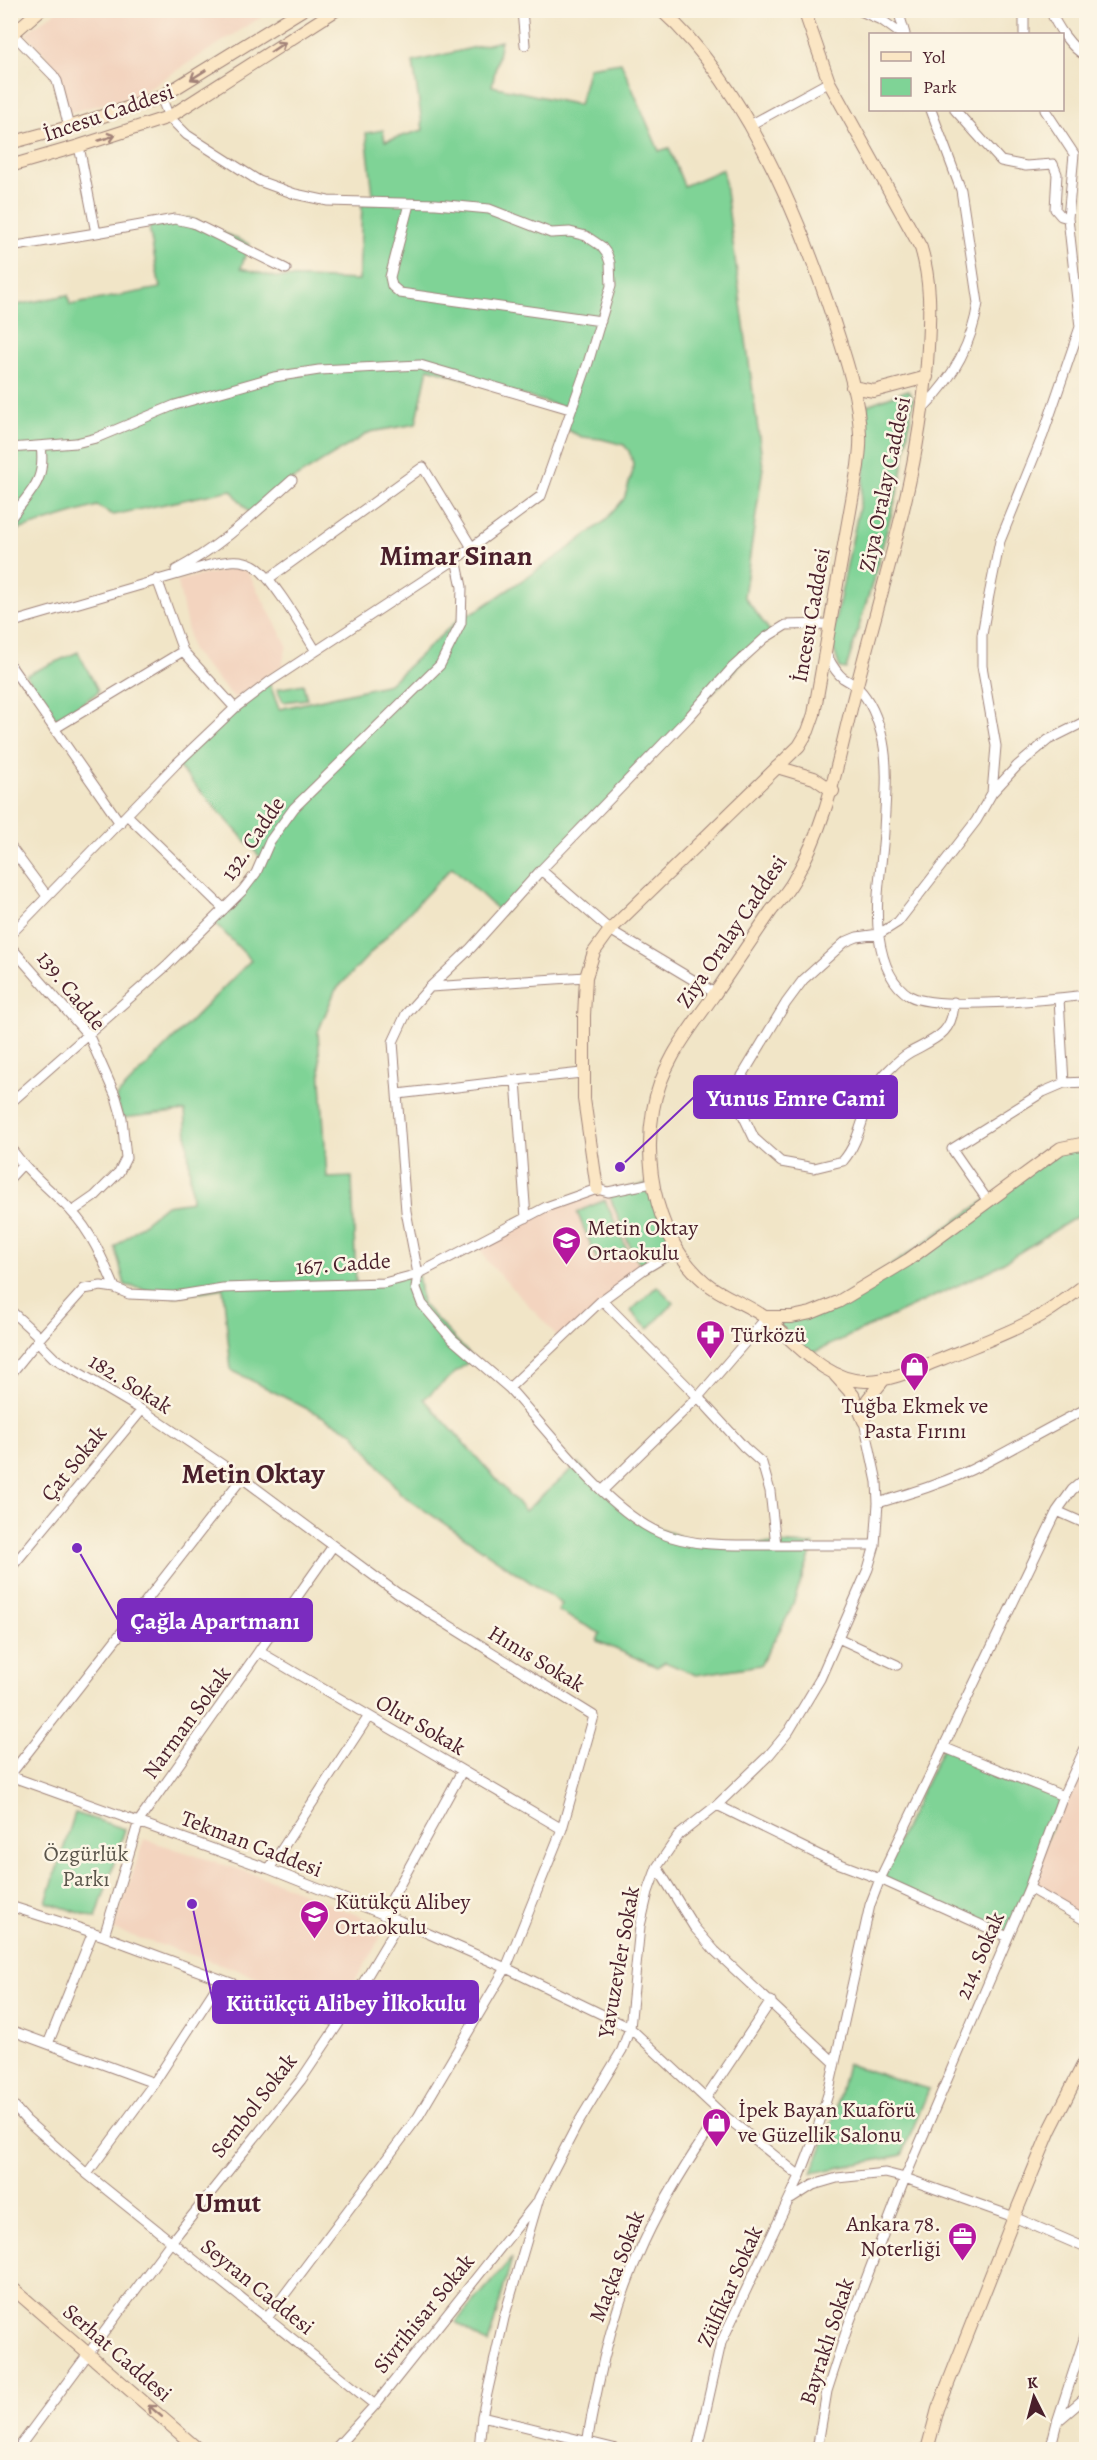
<svg xmlns="http://www.w3.org/2000/svg" width="1097" height="2460" font-family="Alegreya,serif">
	<style>
		.built { fill: #f3d4bf }
		.green { fill: #7fd396; stroke: #647960; stroke-width: 1.5 }
		.lines { fill: none; stroke-linecap: round; stroke-linejoin: round }
		.street-casing { stroke: #9e8279; stroke-width: 11 }
		.secondary-casing { stroke: #9e8279; stroke-width: 14 }
		.street { stroke: #fff; stroke-width: 9 }
		.secondary { stroke: #fbe6c4; stroke-width: 12 }
		.oneway { stroke: #a28278 }
		.labels { text-anchor: middle; stroke-width: 5; stroke-linejoin: round; paint-order: stroke }
		.street-label { font-size: 22px; fill: #4a1f2b; stroke: #fcf5e5 }
		.poi-label { font-size: 22px; fill: #4a1f2b; stroke: #fcf5e5; text-anchor: start }
		.park-label { font-size: 22px; fill: #5a554b; stroke: #fcf5e5 }
		.district-label { font-size: 28px; font-weight: bold; fill: #4a1f2b; stroke: #fcf5e5 }
		.leader { fill: none; stroke: #7b2cbf; stroke-width: 2 }
		.callout-dot { fill: #7b2cbf; stroke: #fcf5e5; stroke-width: 2 }
		.callout { fill: #7b2cbf; stroke: #7b2cbf; stroke-width: 2 }
		.callout-label { font-size: 24px; text-anchor: middle; font-weight: bold; fill: #fff }
	</style>
	<rect width="100%" height="100%" fill="#fcf5e5"/>
	<filter id="ink" filterUnits="userSpaceOnUse"><feTurbulence type="fractalNoise" baseFrequency=".0167" numOctaves="2"/><feDisplacementMap in="SourceGraphic" scale="12" xChannelSelector="R" yChannelSelector="G"/><feConvolveMatrix kernelMatrix="1 2 1 2 8 2 1 2 1" color-interpolation-filters="sRGB"/></filter>
	<filter id="wash" filterUnits="userSpaceOnUse"><feTurbulence type="fractalNoise" baseFrequency=".008" numOctaves="4" result="noise"/><feDisplacementMap in="SourceGraphic" scale="24" xChannelSelector="R" yChannelSelector="G"/><feGaussianBlur stdDeviation="1.35" result="paint"/><feColorMatrix in="noise" values="0 0 0 0 0 0 0 0 0 0 0 0 0 0 0 0 0 1.4 0 .05"/><feComposite in="paint" operator="in"/></filter>
	<g filter="url(#wash)">
		<rect width="100%" height="100%" fill="#f1e5c7"/>
		<path class="built" d="M57,11H271L136,96L67,113L58,69L25,33Z
			M237,568L247,571L287,645L282,665L235,699L192,651L178,583L179,580Z
			M597,1189L608,1192L628,1242L643,1270L561,1340L487,1261L477,1243Z
			M1076,1769L1086,1774V1921L1029,1888Z
			M144,1839L269,1879L379,1924L382,1932L375,1949L335,2011L239,1970L114,1930Z"/>
		<path class="green" d="M501,41L492,86L579,105L589,67L621,62L659,151L669,148L684,186L723,169L763,467L744,596L772,634L765,638L502,914L452,867L335,991L318,1032L327,1178L352,1177L356,1285L418,1274L422,1304L473,1358L424,1399L525,1511L578,1464L638,1520L691,1541L814,1545L790,1612L760,1665L696,1675L665,1662L657,1667L597,1641L600,1633L558,1611L562,1604L401,1494L353,1432L231,1370L223,1288L174,1296L125,1285L115,1247L166,1205L192,1201L185,1111L122,1118L116,1097L251,960L213,921L243,890L262,859L176,764L269,682L279,709L389,684L462,616L475,612L561,554L605,521L624,499L632,474L633,463L629,451L624,445L601,439L582,437L565,429L570,409L428,368L416,424L370,432L292,480L252,516L231,490L113,515L97,506L11,532V306L68,295L70,305L160,288L149,227L189,218L249,244L241,268L275,277L359,280L362,204L374,203L366,133L383,130L385,141L423,130L413,62Z
			M908,390L913,399L901,479L872,584L846,669L840,668L831,641L860,503L867,449V405Z
			M78,652L98,690L97,693L57,720L26,675Z
			M303,684L307,699L283,702L277,689Z
			M1086,1143V1211L991,1270L808,1355L767,1317L838,1302L1054,1153Z
			M652,1183L678,1249L643,1270L628,1242L608,1192Z
			M605,1200L627,1249L598,1262L577,1212Z
			M657,1286L674,1303L648,1329L631,1311Z
			M943,1747L1063,1796L1008,1937L880,1879Z
			M75,1813L125,1829L96,1918L46,1902Z
			M847,2064L929,2089L902,2155L812,2173L835,2114Z
			M512,2258L488,2344L456,2322Z"/>
	</g>
	<g filter="url(#ink)">
		<g class="lines">
			<defs>
				<path id="street" d="M522,10L525,45
					M858,10L883,21L901,34
					M898,10L905,34
					M1024,10V34
					M1050,10C1057,27 1071,48 1086,56
					M13,34L53,75L57,81L69,127
					M955,110L1001,161L1026,166L1053,164L1057,174L1055,209L1061,216L1068,218
					M750,125L829,82
					M409,204L390,277L392,286L400,293L601,321
					M96,233L175,219L193,223L286,269
					M10,247L96,233L79,146
					M924,407C953,378 972,344 978,303L961,190L931,110
					M10,448L76,443L96,438L175,405L274,377L319,370L420,365L570,409
					M10,519C30,491 46,483 41,446
					M176,570C220,547 255,513 292,480
					M157,579L183,651L235,708
					M268,579L423,467L471,546
					M10,623L213,564C227,561 240,558 253,565C271,574 304,632 316,651
					M825,652C830,661 834,671 843,678C848,681 854,684 858,688C872,702 879,723 883,741C889,771 885,802 884,832C882,866 874,902 879,937C882,958 890,984 910,996C936,1011 1053,999 1086,995
					M10,665L120,823
					M54,729L183,651
					M992,793L996,746L982,666V635L989,595L1000,541L1043,435L1080,327L1068,218L1074,154L1045,110
					M128,816L224,909
					M10,846L47,896
					M541,870L610,930L715,993
					M10,935L176,764L235,708L269,682L456,559L541,496L588,363L611,286L610,263L607,254L601,246L586,236L570,232L551,233L489,209L436,204L328,201L295,194L259,181L187,135L169,117L161,97
					M10,946L89,1036L116,1097L122,1118L126,1158L119,1172L95,1196L72,1212
					M430,987L586,977
					M1059,999L1064,1083
					M954,1002C953,1035 934,1039 909,1053C900,1058 892,1067 885,1074C863,1098 864,1137 843,1161L814,1168L781,1162L754,1138L741,1111L742,1076L786,1003L803,980L845,942L857,937L879,934L898,922L976,821L992,793L1017,766L1048,740L1086,721
					M398,1094L516,1080
					M10,1103L166,966L243,890L256,873L270,841L294,808L440,665L461,623L462,587L456,559
					M10,1147C27,1172 50,1189 71,1211C91,1231 104,1262 115,1288
					M10,1178L22,1165
					M988,1201L952,1149L1043,1092L1064,1083L1086,1082
					M526,1218L516,1080L582,1073
					M678,1249L643,1270L602,1300L509,1388C548,1431 608,1511 660,1533C694,1547 734,1545 769,1545C805,1545 840,1545 875,1545
					M602,1300L698,1397L744,1447L762,1463L770,1491L776,1545
					M10,1310L36,1334L42,1346L54,1358L142,1410L242,1478L397,1593L594,1716L562,1829L506,1968L418,2117L267,2318
					M10,1375L39,1339L84,1289L101,1286L115,1288L129,1294L174,1296L223,1288L384,1283L418,1274L546,1207L597,1189L608,1192L652,1183
					M509,1388L452,1339L422,1304L416,1288L418,1274L406,1211L393,1042L406,1014L430,987L471,948L541,870L688,718L733,667L765,638L786,625L830,624
					M602,1491L698,1397L767,1317
					M878,1503C914,1492 950,1481 983,1464C1018,1446 1051,1426 1086,1409
					M1057,1511L1086,1524
					M10,1569L142,1410
					M838,1638L897,1665
					M260,1652L562,1829
					M943,1747L1063,1796
					M1076,1769L1086,1774
					M10,1775L242,1478
					M10,1776L269,1869L400,1921L506,1968L630,2028L721,2113L800,2176
					M717,1805L827,1859L880,1879L1008,1937
					M657,1867L694,1927L715,1951L835,2063
					M269,1869L369,1716
					M1029,1888L1086,1921
					M10,1906L104,1936L339,2023
					M383,1915L462,1771
					M104,1936L139,1821L333,1546
					M10,2030L154,2083
					M48,2044L93,1932
					M706,2098L771,2001
					M10,2102L26,2120L87,2174L375,2405
					M87,2174L154,2083L221,1980
					M791,2199L813,2185L837,2178L885,2173L905,2178L1014,2217L1086,2248
					M482,2416L621,2450
					M1059,2420L1086,2397
					M17,2450L171,2242L301,2080L339,2023L400,1921
					M334,2450L375,2405L536,2203
					M479,2450L482,2416L504,2318L539,2198L577,2125L622,2050L630,2028L640,1926L648,1892L657,1867L679,1835L717,1805L769,1755L789,1731L820,1679L868,1569L875,1545L878,1503L877,1482L864,1421
					M587,2450C588,2428 594,2407 598,2386C619,2278 658,2202 721,2113
					M697,2450L721,2343L800,2176L815,2137L828,2094L870,1905L880,1879L1057,1511L1072,1490L1086,1478
					M817,2450L827,2391L848,2326L905,2178L1029,1888L1063,1796L1086,1746
					M1050,2450L1057,2422L1086,2333"/>
				<path id="secondary" d="M804,10L829,82L921,248C931,281 930,312 928,347C922,467 885,574 856,689C838,757 830,818 794,880C788,891 779,901 771,911C752,939 733,967 714,995C689,1030 660,1066 653,1110C643,1169 658,1242 705,1282C725,1299 752,1305 771,1322C798,1345 828,1383 868,1381C894,1380 918,1368 942,1359C975,1345 1011,1333 1042,1315C1057,1306 1072,1295 1086,1284
					M10,36L40,10
					M10,143L69,127L161,97L302,10
					M10,166L79,146L169,117L336,10
					M852,387L874,391L927,377
					M777,767L814,778L833,791
					M597,1189L584,1099V1016L586,977L594,952L610,930L799,746L808,731L814,714L858,466C859,456 861,445 860,435C859,396 845,356 833,319C799,216 744,84 661,10
					M767,1317H792L811,1313L838,1302L908,1260L1054,1153L1061,1148L1086,1143
					M835,1375L853,1395L864,1421
					M865,1417L868,1399L885,1378
					M10,2286L199,2450
					M927,2450L938,2409L1014,2217L1050,2130L1086,2059"/>
			</defs>
			<use href="#street" class="street-casing"/>
			<use href="#secondary" class="secondary-casing"/>
			<use href="#street" class="street"/>
			<use href="#secondary" class="secondary"/>
		</g>
		<defs><path id="oneway-shaft" d="M-6 0H5M1.5-3L5.5 0L1.5 3" fill="none" stroke-width="1.6" stroke-linecap="round" stroke-linejoin="round" transform="scale(1.5)"/></defs>
		<g class="oneway">
			<use href="#oneway-shaft" transform="translate(278 47) rotate(-34)"/>
			<use href="#oneway-shaft" transform="translate(198 75) rotate(148)"/>
			<use href="#oneway-shaft" transform="translate(107 138) rotate(-17)"/>
			<use href="#oneway-shaft" transform="translate(155 2411) rotate(-140)"/>
		</g>
	</g>
	<defs>
		<symbol id="school-pin" viewBox="-11 -11 22 30"><path d="M0 17L-7.5 6A9.5 9.5 0 1 1 7.5 6Z" fill="#b5179e" stroke="#fcf5e5"/><path d="M0-5L7-2L0 1L-7-2ZM-4 1L0 2.5L4 1V4Q0 6-4 4Z" fill="#fff"/></symbol>
		<symbol id="pharmacy-pin" viewBox="-11 -11 22 30"><path d="M0 17L-7.5 6A9.5 9.5 0 1 1 7.5 6Z" fill="#b5179e" stroke="#fcf5e5"/><path d="M-2-6h4v4h4v4h-4v4h-4v-4h-4v-4h4Z" fill="#fff"/></symbol>
		<symbol id="shop-pin" viewBox="-11 -11 22 30"><path d="M0 17L-7.5 6A9.5 9.5 0 1 1 7.5 6Z" fill="#b5179e" stroke="#fcf5e5"/><path d="M-5-2.5h2.3a2.7 3.5 0 0 1 5.4 0H5L5.5 6h-11ZM-1.5-2.5h3a1.5 2.3 0 0 0-3 0Z" fill="#fff"/></symbol>
		<symbol id="office-pin" viewBox="-11 -11 22 30"><path d="M0 17L-7.5 6A9.5 9.5 0 1 1 7.5 6Z" fill="#b5179e" stroke="#fcf5e5"/><path d="M-6-3h4V-5.5h4V-3h4V5H-6ZM-1-4.5V-3h2v-1.5ZM-6 0V1H6V0Z" fill="#fff"/></symbol>
	</defs>
	<g fill-rule="evenodd">
		<use href="#school-pin" x="550" y="1224" width="33" height="45"/>
		<use href="#pharmacy-pin" x="694" y="1318" width="33" height="45"/>
		<use href="#shop-pin" x="898" y="1350" width="33" height="45"/>
		<use href="#school-pin" x="298" y="1898" width="33" height="45"/>
		<use href="#shop-pin" x="700" y="2106" width="33" height="45"/>
		<use href="#office-pin" x="946" y="2220" width="33" height="45"/>
	</g>
	<g class="labels">
		<g class="street-label">
			<text transform="translate(108 112) rotate(-19)" y="8">İncesu Caddesi</text>
			<text transform="translate(884 484) rotate(-78)" y="8">Ziya Oralay Caddesi</text>
			<text transform="translate(810 615) rotate(-80)" y="8">İncesu Caddesi</text>
			<text transform="translate(252 838) rotate(-56)" y="8">132. Cadde</text>
			<text transform="translate(731 931) rotate(-56)" y="8">Ziya Oralay Caddesi</text>
			<text transform="translate(72 990) rotate(51)" y="8">139. Cadde</text>
			<text transform="translate(343 1263) rotate(-4)" y="8">167. Cadde</text>
			<text transform="translate(131 1383) rotate(32)" y="8">182. Sokak</text>
			<text transform="translate(73 1463) rotate(-51)" y="8">Çat Sokak</text>
			<text transform="translate(537 1658) rotate(31)" y="8">Hınıs Sokak</text>
			<text transform="translate(186 1722) rotate(-54)" y="8">Narman Sokak</text>
			<text transform="translate(421 1724) rotate(30)" y="8">Olur Sokak</text>
			<text transform="translate(252 1843) rotate(21)" y="8">Tekman Caddesi</text>
			<text transform="translate(979 1955) rotate(-67)" y="8">214. Sokak</text>
			<text transform="translate(618 1962) rotate(-80)" y="8">Yavuzevler Sokak</text>
			<text transform="translate(253 2105) rotate(-52)" y="8">Sembol Sokak</text>
			<text transform="translate(616 2266) rotate(-69)" y="8">Maçka Sokak</text>
			<text transform="translate(258 2286) rotate(39)" y="8">Seyran Caddesi</text>
			<text transform="translate(729 2286) rotate(-66)" y="8">Zülfikar Sokak</text>
			<text transform="translate(423 2313) rotate(-51)" y="8">Sivrihisar Sokak</text>
			<text transform="translate(826 2341) rotate(-72)" y="8">Bayraklı Sokak</text>
			<text transform="translate(118 2352) rotate(41)" y="8">Serhat Caddesi</text>
		</g>
		<g class="poi-label">
			<text x="587" y="1235">Metin Oktay<tspan x="587" dy="25">Ortaokulu</tspan></text>
			<text x="731" y="1342">Türközü</text>
			<text x="915" y="1413" text-anchor="middle">Tuğba Ekmek ve<tspan x="915" dy="25">Pasta Fırını</tspan></text>
			<text x="335" y="1909">Kütükçü Alibey<tspan x="335" dy="25">Ortaokulu</tspan></text>
			<text x="738" y="2117">İpek Bayan Kuaförü<tspan x="738" dy="25">ve Güzellik Salonu</tspan></text>
			<text x="941" y="2231" text-anchor="end">Ankara 78.<tspan x="941" dy="25">Noterliği</tspan></text>
		</g>
		<g class="park-label">
			<text x="86" y="1861">Özgürlük<tspan x="86" dy="25">Parkı</tspan></text>
		</g>
		<g class="district-label">
			<text x="456" y="565">Mimar Sinan</text>
			<text x="253" y="1483">Metin Oktay</text>
			<text x="228" y="2212">Umut</text>
		</g>
	</g>
	<path class="leader" d="M620 1167L694 1097M77 1548L118 1620M192 1904L213 2002"/>
	<g class="callout-dot">
		<circle cx="620" cy="1167" r="6"/>
		<circle cx="77" cy="1548" r="6"/>
		<circle cx="192" cy="1904" r="6"/>
	</g>
	<g class="callout">
		<rect x="694" y="1076" width="203" height="42" rx="6"/>
		<rect x="118" y="1599" width="194" height="42" rx="6"/>
		<rect x="213" y="1981" width="265" height="42" rx="6"/>
	</g>
	<g class="callout-label">
		<text x="796" y="1106">Yunus Emre Cami</text>
		<text x="215" y="1629">Çağla Apartmanı</text>
		<text x="346" y="2011">Kütükçü Alibey İlkokulu</text>
	</g>
	<rect width="1097" height="2460" fill="none" stroke="#fcf5e5" stroke-width="36"/>
	<rect x="869" y="33" width="195" height="78" fill="#fcf5e5" stroke="#b59f9b" stroke-width="1.5"/>
	<rect x="881" y="52" width="30" height="9" fill="#fbe6c4" stroke="#b59f9b" stroke-width="1.5"/>
	<text x="923" y="63" font-size="18" fill="#4a1f2b">Yol</text>
	<rect x="881" y="78" width="30" height="18" fill="#7fd396" stroke="#b59f9b" stroke-width="1.5"/>
	<text x="923" y="93" font-size="18" fill="#4a1f2b">Park</text>
	<g transform="translate(1034 2397) rotate(354)" stroke="#fcf5e5" stroke-width="4.5" paint-order="stroke">
	<path d="M0-4.5L10 22L0 15L-10 22Z" fill="#4a1f2b"/>
	<text y="-9" font-size="16" font-weight="bold" text-anchor="middle" fill="#4a1f2b">K</text>
	</g>
</svg>
